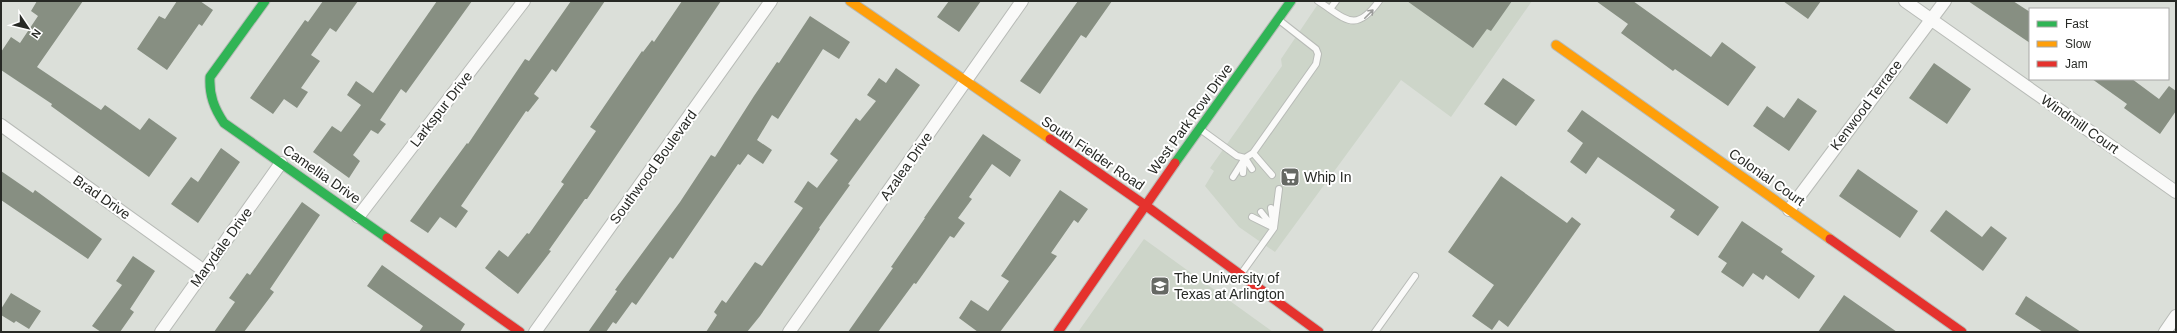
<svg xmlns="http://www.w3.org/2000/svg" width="2177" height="333" font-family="Helvetica,sans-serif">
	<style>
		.built { fill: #cdd5c9 }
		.building { fill: #878f82 }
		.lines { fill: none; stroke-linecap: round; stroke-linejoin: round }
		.lane-casing { stroke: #b8bbb7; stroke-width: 8 }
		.street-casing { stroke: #b8bbb7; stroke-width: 14 }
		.fast-casing { stroke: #b8bbb7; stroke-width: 11 }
		.slow-casing { stroke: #b8bbb7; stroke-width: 11 }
		.jam-casing { stroke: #b8bbb7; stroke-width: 11 }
		.lane { stroke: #fafaf9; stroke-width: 6 }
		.street { stroke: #fafaf9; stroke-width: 12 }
		.fast { stroke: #30b455; stroke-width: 9 }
		.slow { stroke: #ff9f0a; stroke-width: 9 }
		.jam { stroke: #e5322d; stroke-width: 9 }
		.oneway { stroke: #9b9c9a }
		.labels { text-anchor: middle; stroke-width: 4; stroke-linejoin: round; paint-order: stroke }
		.street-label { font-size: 14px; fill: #272925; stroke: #fff }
		.poi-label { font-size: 14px; fill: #272925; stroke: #fff; text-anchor: start }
	</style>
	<rect width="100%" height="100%" fill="#dbdfd9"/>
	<path class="built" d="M1320,1H1532L1451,117L1401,80L1275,252L1239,227L1205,186L1214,171L1210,168L1282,66L1281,59Z
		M1144,239L1273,332H1078Z"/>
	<path class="building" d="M37,1H83L37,67L101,110L105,105L140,130L149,118L177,138L149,177L51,106L52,104L1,70V52L11,37L20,43L38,16L31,11Z
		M177,1H200L213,10L202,26L199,24L167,70L137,49L159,16L165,19Z
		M323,1H358L336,32L330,28L311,55L320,61L301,88L308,92L297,108L284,99L273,114L250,98L305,20L308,22Z
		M437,1H472L406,93L401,89L380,120L386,124L378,134L371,130L353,155L360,161L349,178L313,152L332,126L341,132L361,105L347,95L356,81L373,93Z
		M571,1H605L556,72L552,69L534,94L539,98L528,112L526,111L461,206L468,211L456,228L440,217L428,233L410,221L467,143L468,144L525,59L529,61Z
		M682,1H721L587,199H585L549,250L551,251L518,294L485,268L499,250L508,257L527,233L529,234L564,184L561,182L596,131L590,127L642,51L643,52L652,40L654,42Z
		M949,1H981L959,32L937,17Z
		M1078,1H1112L1086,38L1081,35L1040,94L1020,81Z
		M1407,1H1512L1491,31L1487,29L1473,48Z
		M1596,1H1633L1711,57L1722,42L1756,67L1728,106L1675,69L1673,71L1621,33L1628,24Z
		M1783,1H1821L1808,19Z
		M1968,1H2013L2030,12V43Z
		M810,16L850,42L839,59L823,49L778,119L772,115L757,140L772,150L763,164L748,154L740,165L738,164L673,259L670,257L636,305L632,302L616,324L613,322L606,332H588L617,291L615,290L680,202L711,155L715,157L754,96L777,62L779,63Z
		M1934,63L1971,89L1947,124L1909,98Z
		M896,68L920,85L848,184L850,185L819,228L820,229L760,316L747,332H706L717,315L714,312L722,300L726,303L755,262L762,266L803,208L794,202L808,181L817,188L838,160L830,154L856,118L860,121L876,101L867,95L879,78L886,83Z
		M1503,78L1535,100L1516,126L1484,104Z
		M2092,79H2132L2159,99L2169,86L2176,91V111L2160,134L2124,108L2127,104Z
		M1798,98L1817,111L1789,151L1753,126L1767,106L1784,118Z
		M1582,110L1719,207L1698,236L1670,217L1675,210L1598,157L1586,174L1570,162L1583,143L1567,131Z
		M983,134L1021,160L1010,177L992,164L969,197L972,199L958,218L965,223L954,238L950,236L916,284L914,283L878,332H848L893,268L891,267L925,218H924Z
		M221,148L240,162L198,223L171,204L191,177L198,182Z
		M1858,169L1918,211L1900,238L1839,196Z
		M1,171L33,193L35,190L102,239L88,259L1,200Z
		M1501,176L1567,223L1572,217L1581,224L1508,327L1499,320L1492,330L1472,316L1494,285L1448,252Z
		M1060,190L1088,209L1078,223L1074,220L1051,253L1057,256L1000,332H978L959,318L971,300L988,311L1009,281L1001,276Z
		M302,202L320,215L270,289L274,292L244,332H214L235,302L229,298L247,273L250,275Z
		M1946,210L1982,237L1991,226L2007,238L1983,271L1930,231Z
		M1742,221L1783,249L1781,252L1815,276L1799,299L1766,275L1763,280L1753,273L1743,287L1721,272L1727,263L1718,257Z
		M133,256L155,271L130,309L134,312L120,332H101L92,326L122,285L116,281Z
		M382,265L465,324L460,332H419L423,326L367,286Z
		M11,293L41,311L29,329L16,321L14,323L1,315V309Z
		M1844,295L1897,332H1818Z
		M2026,296L2081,332H2043L2015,314Z"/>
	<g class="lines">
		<defs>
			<path id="lane" d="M1318,1C1346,19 1355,34 1379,1
				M1330,9L1336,1
				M1200,129L1237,156L1245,158L1253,153L1316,64L1318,54L1316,49L1279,20
				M1253,153L1272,175
				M1245,158L1252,169
				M1243,173L1244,159
				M1233,177L1245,158
				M1271,208L1273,221
				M1261,212L1272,226
				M1252,217L1274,228
				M1241,274L1274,228L1279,189
				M1375,332L1415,276"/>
			<path id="street" d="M1905,1L2176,192
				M1,125L203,270
				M1789,210L1945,1
				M358,217L524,1
				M161,332L281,163
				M535,332L771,1
				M789,332L1022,1
				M2165,332L2176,316"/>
			<path id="fast" d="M265,1L210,77C209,95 214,108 224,123L387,238
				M1175,163L1291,1"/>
			<path id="slow" d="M850,1L1050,139
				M1556,45L1830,239"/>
			<path id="jam" d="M1050,139L1145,205L1319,332
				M387,238L520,332
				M1830,239L1962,332
				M1058,332L1175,163"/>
		</defs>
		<use href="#lane" class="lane-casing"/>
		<use href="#street" class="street-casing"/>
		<use href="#fast" class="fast-casing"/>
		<use href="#slow" class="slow-casing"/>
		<use href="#jam" class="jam-casing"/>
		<use href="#lane" class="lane"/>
		<use href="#street" class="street"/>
		<use href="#fast" class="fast"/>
		<use href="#slow" class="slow"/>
		<use href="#jam" class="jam"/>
	</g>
	<defs><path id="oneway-shaft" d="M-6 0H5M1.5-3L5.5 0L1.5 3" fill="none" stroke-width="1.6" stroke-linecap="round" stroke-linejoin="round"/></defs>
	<use class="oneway" href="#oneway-shaft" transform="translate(1369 14) rotate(-45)"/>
	<defs>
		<symbol id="supermarket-square" viewBox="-11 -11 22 22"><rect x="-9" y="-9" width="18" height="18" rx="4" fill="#666964" stroke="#fff"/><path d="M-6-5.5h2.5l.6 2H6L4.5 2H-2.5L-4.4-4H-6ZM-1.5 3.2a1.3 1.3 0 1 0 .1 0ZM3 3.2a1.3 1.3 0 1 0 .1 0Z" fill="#fff"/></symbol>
		<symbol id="university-square" viewBox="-11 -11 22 22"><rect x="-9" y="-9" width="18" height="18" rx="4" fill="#666964" stroke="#fff"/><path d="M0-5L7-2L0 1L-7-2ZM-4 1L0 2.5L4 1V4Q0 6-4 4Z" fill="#fff"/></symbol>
	</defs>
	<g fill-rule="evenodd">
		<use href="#supermarket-square" x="1279" y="166" width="22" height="22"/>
		<use href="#university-square" x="1149" y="275" width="22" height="22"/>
	</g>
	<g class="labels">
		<g class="street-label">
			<text transform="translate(1866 105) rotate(-53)" y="5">Kenwood Terrace</text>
			<text transform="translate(441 109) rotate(-52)" y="5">Larkspur Drive</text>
			<text transform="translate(1190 119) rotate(-54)" y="5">West Park Row Drive</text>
			<text transform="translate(2080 124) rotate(35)" y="5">Windmill Court</text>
			<text transform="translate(1093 153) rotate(34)" y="5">South Fielder Road</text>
			<text transform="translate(906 166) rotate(-55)" y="5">Azalea Drive</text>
			<text transform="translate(653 167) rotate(-54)" y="5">Southwood Boulevard</text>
			<text transform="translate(322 174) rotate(35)" y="5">Camellia Drive</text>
			<text transform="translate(1767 177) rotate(35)" y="5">Colonial Court</text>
			<text transform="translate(102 197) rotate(35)" y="5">Brad Drive</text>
			<text transform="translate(221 247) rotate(-54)" y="5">Marydale Drive</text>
		</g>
		<g class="poi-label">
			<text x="1304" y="182">Whip In</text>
			<text x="1174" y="283">The University of<tspan x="1174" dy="16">Texas at Arlington</tspan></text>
		</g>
	</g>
	<rect width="2177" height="333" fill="none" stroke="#272925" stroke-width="4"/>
	<rect x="2029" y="8" width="140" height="72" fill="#ffffff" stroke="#a9a9a8"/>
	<rect x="2037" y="21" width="20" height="6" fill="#30b455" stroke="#a9a9a8"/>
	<text x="2065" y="28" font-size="12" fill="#272925">Fast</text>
	<rect x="2037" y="41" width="20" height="6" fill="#ff9f0a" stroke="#a9a9a8"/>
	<text x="2065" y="48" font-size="12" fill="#272925">Slow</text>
	<rect x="2037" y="61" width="20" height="6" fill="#e5322d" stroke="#a9a9a8"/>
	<text x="2065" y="68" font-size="12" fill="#272925">Jam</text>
	<g transform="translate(28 28) rotate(125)" stroke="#ffffff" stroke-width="3" paint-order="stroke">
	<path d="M0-3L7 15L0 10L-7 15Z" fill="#272925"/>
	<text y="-6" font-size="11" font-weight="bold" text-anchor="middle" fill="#272925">N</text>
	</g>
</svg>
